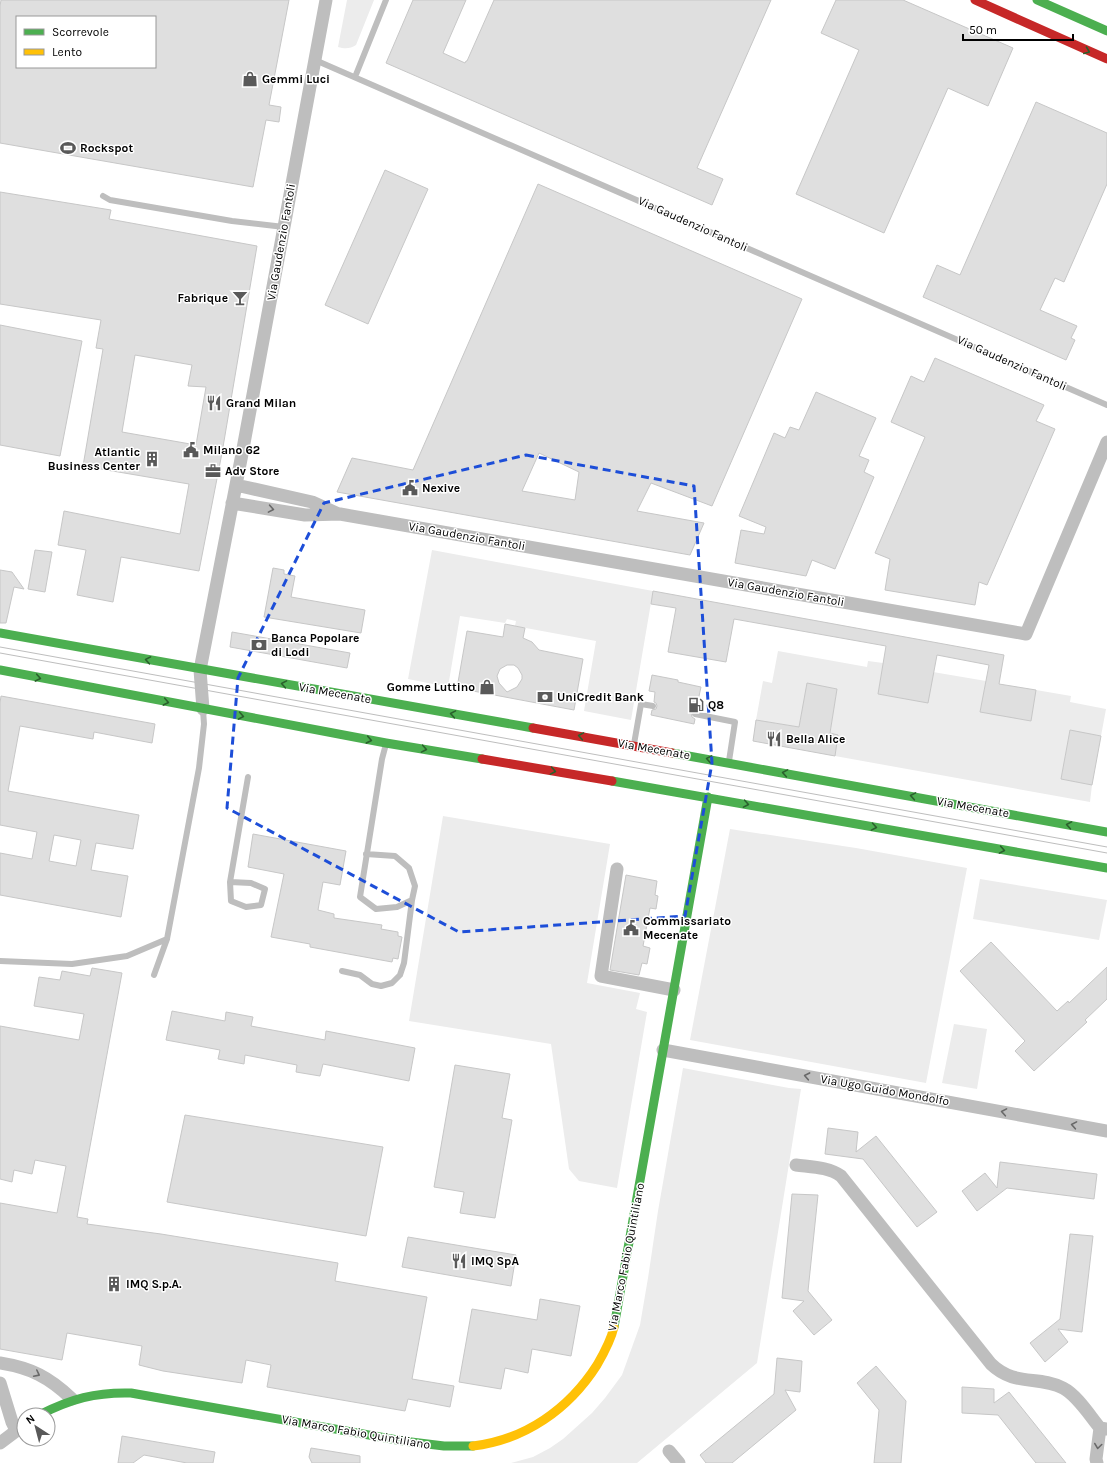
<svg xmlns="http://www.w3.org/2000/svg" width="1107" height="1463" font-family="Karla,sans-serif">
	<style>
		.green { fill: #ececec }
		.building { fill: #dfdfdf; stroke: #c7c7c7; fill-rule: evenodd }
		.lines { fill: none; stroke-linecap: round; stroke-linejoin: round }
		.lane { stroke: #bebebe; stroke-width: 6 }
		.street { stroke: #bebebe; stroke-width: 13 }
		.fast { stroke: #4caf50; stroke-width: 9 }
		.slow { stroke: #ffc107; stroke-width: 9 }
		.jam { stroke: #c62828; stroke-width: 9 }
		.tram { stroke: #bebebe; stroke-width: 1 }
		.oneway { stroke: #2a602c }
		.oneway2 { stroke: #686868 }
		.marked { fill: none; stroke: #1d4ed8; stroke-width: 3; stroke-dasharray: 8 5; stroke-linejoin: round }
		.labels { text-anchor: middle; stroke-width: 3; stroke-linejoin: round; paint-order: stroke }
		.poi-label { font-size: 12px; font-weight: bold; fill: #000; stroke: #fff; text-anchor: start }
		.street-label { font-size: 12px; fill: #000; stroke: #fff }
	</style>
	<rect width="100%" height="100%" fill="#fff"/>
	<path class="green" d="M347,0H374L356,45C350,49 345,49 338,47Z
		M432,550L653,591L631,720L584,711L596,641L515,626L516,621L507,619L505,623L460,616L448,687L408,679Z
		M778,651L867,667L868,661L883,663L878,694L900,698L933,672L986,681L980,711L1036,690L1071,696L1070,702L1106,709L1101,736L1070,731L1061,779L1092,785L1090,802L835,756L838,735L830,733L837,689L807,684L799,727L756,720L763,681L772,683Z
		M443,816L610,844L587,983L640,993L636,1009L647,1012L617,1188L579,1181L569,1169L551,1044L409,1021Z
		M730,829L856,848L967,868L926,1083L690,1040Z
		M980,879L1107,900L1099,940L973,919Z
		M954,1024L987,1029L977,1089L942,1083Z
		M683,1068L789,1088L801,1089L757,1363L637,1463H511L533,1457L550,1448L563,1439L592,1413L605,1398L622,1375L640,1325L648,1278L658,1211Z"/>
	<path class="building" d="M1,0H289L269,105L281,107L279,122L266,120L253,187L0,143V6ZM17,17H155V67H17Z
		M413,0H466L443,53L465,63L466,61H467L494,0H771L697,168L723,179L712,205L386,63Z
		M836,0H903L1013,48L988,106L948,88L884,233L796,194L859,50L821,33Z
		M1036,102L1107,133V184L1064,282L1055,278L1040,310L1077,326L1071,338L1075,340L1066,360L923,297L937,265L960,275Z
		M385,170L428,189L368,324L325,305Z
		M538,184L802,299L712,506L651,483L637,511L704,523L690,555L337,492L352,458L413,470ZM539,453L579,472L575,500L522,491Z
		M0,192L111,210L109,219L257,246L222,453L199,571L121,557L113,602L77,595L86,550L58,545L64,511L180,534L189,484L83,466L103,349L96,348L101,320L0,304ZM135,355L192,365L188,386L206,387L196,445L122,432Z
		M0,325L82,341L60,456L0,445Z
		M935,358L1044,405L1036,421L1055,429L987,585L979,582L975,605L885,590L890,559L875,553L925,437L891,422L911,376L924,382Z
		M816,392L876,418L859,456L869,460L864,472L874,477L835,569L812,560L806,576L735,563L741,530L764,534L766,527L739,516L774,433L785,438L790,427L799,430Z
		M35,550L52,552L45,592L28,589Z
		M273,568L284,570V574L295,576L291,597L365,610L361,633L264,617Z
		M0,570L12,572L24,589L14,587L6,623H0Z
		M653,591L1004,655L999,684L1036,690L1031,721L980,712L989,665L937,655L928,703L878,694L886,646L734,619L726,662L668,652L676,608L651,604Z
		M505,624L525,628L523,638L532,642L539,650L583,659L574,710L457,688L467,631L503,637ZM507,665H514L518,668L522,675V679L517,687L507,692L499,683L497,676L500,669Z
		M232,632L350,653L347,668L230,647Z
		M652,675L678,680V682L701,687L696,710H693L691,713L692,717L695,719L694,724L651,715L652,710L656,709L657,706L656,703L654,702L655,692L649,691Z
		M807,683L837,689L830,733L838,735L835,756L753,741L756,720L799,727Z
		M1,696L155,724L152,743L94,732L93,739L20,726L8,791L139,815L133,849L96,843L91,870L128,876L121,917L0,895V853L32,859L37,832L0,825V703ZM54,835L81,840L76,866L49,861Z
		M1070,730L1101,736L1092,785L1061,779Z
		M253,834L346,851L340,885L323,882L318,910L334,914V918L382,925L381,929L398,932V936L402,937L398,959L393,958L392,962L310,947V944L271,937L284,874L248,867Z
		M626,875L657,881L655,895L658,896L656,909L650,908L643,946L650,948L647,964L642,963L639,975L610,970Z
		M991,942L1057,1011L1068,1001L1069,1003L1107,967V999L1085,1020L1087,1022L1034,1071L1015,1051L1025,1041L960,971Z
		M92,968L122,973L77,1217L88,1219L87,1224L161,1234L338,1263L335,1281L427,1297L412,1379L454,1386L450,1407L408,1399L405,1411L267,1387L271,1365L246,1360L242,1383L163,1371L139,1365L142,1346L67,1333L62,1360L0,1349V1203L57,1213L66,1166L35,1160L32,1174L14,1170L12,1182L0,1179V1026L79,1040L84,1014L34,1006L39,977L60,980L62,971L90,976Z
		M172,1011L225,1021L226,1012L253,1017L251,1026L325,1040L326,1031L415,1048L409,1081L323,1064L320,1076L296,1072L297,1065L245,1055L244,1064L218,1059L220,1050L166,1040Z
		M455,1065L510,1074L502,1118L512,1120L495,1218L460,1213L464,1192L434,1187Z
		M185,1115L383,1147L366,1236L167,1202Z
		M828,1128L858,1132L856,1152L876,1136L937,1212L917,1227L863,1159L825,1154Z
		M1000,1162L1097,1174L1094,1199L1007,1188L977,1211L962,1191L985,1173L997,1188Z
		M792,1194L818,1195L808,1291L832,1320L814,1335L793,1311L804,1301L782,1298Z
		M1070,1234L1093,1236L1082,1332L1058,1329L1068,1342L1045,1362L1030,1343L1060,1319Z
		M408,1237L516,1255L511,1286L402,1267Z
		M540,1299L580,1306L571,1356L532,1349L528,1373L505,1368L501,1389L459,1382L472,1309L537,1320Z
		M777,1358L802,1361L800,1392L785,1390L796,1410L732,1463H706L700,1455L774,1394Z
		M876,1366L906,1401L901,1463H874L879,1410L857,1383Z
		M962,1387L994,1389V1403L1009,1392L1066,1463H1036L998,1415L962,1413Z
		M122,1436L215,1452L213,1463H187L144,1455L133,1463H118Z
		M311,1448L360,1456V1463H312L309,1457Z"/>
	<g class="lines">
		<path class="lane" d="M315,60L1107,405
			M355,77L386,0
			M103,196L110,200L232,221L284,227
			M695,714L735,722L729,761
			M634,744L641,704L653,706
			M366,854L395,856L409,868L415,886L412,900L397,907L376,909L360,897L382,759L386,744
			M230,882L251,883L265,889L261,905L246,907L231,901L230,882L248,777
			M0,961L72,964L127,956L167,939
			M342,971L360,975L372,984L381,986L392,983L400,975L404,963L412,900
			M154,975L167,939L199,768L204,724L203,710"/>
		<path class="street" d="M236,485L312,502L336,513
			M232,503L305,515L340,514L1026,634L1107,442
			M203,709L200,670L242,454L326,0
			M617,869L601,976L674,990
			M663,1050L1107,1131
			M796,1165C811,1167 829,1167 841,1176L991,1364C1015,1387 1038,1375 1063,1388C1077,1395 1090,1416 1100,1428L1107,1429
			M0,1363C31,1368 49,1377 72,1399
			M0,1383L12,1422L16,1430
			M0,1443L24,1425
			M669,1451L679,1463
			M1097,1463L1096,1459L1100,1428"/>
		<path class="fast" d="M1037,0L1107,31
			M0,633L533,728
			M0,670L386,743L482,759
			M672,753L1107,832
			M612,781L1107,868
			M614,1327L708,797
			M39,1415C71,1399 95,1392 131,1393L403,1441L444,1446H473"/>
		<path class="slow" d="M473,1446C525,1440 569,1409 597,1365C604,1353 611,1340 614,1327"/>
		<path class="jam" d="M975,0L1107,59
			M533,728L672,753
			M482,759L612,781"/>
		<path class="tram" d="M0,647L1107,847
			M0,653L1107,853"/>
	</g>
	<defs><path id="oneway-chevron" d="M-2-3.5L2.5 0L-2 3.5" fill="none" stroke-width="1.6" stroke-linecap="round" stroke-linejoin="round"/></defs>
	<g class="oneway">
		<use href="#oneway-chevron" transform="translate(1087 51) rotate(22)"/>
		<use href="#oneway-chevron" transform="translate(148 660) rotate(-170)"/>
		<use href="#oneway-chevron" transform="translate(38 678) rotate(11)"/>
		<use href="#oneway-chevron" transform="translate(284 684) rotate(-170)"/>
		<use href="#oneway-chevron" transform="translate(166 702) rotate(11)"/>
		<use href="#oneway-chevron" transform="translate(453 714) rotate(-170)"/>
		<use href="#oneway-chevron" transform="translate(241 716) rotate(10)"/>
		<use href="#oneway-chevron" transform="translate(581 736) rotate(-170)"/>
		<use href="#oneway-chevron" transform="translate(369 740) rotate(11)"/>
		<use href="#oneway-chevron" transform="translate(424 749) rotate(10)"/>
		<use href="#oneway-chevron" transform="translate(709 759) rotate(-170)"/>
		<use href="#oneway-chevron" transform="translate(553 771) rotate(10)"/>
		<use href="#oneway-chevron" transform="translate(785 773) rotate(-170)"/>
		<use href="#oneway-chevron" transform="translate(913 796) rotate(-170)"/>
		<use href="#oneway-chevron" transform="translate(746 804) rotate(10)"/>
		<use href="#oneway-chevron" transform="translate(1069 825) rotate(-170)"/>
		<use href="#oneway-chevron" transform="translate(874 827) rotate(10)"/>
		<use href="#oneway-chevron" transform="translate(1002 850) rotate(10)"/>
	</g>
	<g class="oneway2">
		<use href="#oneway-chevron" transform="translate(271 509) rotate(10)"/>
		<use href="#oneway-chevron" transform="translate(807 1076) rotate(-169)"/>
		<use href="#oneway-chevron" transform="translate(1004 1112) rotate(-170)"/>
		<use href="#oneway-chevron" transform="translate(1074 1125) rotate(-170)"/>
		<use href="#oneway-chevron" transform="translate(37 1374) rotate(27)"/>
		<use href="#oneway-chevron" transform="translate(1098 1446) rotate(98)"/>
	</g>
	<path class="marked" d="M526,455L694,486L712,763L685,916L459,932L227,808L238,678L324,503Z"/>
	<defs>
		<symbol id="shop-bare" viewBox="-9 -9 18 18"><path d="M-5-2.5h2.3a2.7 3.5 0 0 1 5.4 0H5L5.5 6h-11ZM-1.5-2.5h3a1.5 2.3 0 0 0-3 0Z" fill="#595959" stroke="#fff" stroke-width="2.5" paint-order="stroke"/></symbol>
		<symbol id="stadium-bare" viewBox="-9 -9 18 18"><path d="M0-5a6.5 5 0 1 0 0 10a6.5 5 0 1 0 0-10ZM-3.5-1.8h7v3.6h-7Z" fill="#595959" stroke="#fff" stroke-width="2.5" paint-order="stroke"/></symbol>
		<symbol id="bar-bare" viewBox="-9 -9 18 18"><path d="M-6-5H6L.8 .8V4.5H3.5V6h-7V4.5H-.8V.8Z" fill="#595959" stroke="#fff" stroke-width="2.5" paint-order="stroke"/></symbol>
		<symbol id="restaurant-bare" viewBox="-9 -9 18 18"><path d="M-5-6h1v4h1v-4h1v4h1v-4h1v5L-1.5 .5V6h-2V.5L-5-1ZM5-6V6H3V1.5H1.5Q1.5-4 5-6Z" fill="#595959" stroke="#fff" stroke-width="2.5" paint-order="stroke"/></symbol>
		<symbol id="civic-bare" viewBox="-9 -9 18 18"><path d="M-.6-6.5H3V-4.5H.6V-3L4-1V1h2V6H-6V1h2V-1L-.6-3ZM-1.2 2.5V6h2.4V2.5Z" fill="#595959" stroke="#fff" stroke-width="2.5" paint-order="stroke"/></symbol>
		<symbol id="building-bare" viewBox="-9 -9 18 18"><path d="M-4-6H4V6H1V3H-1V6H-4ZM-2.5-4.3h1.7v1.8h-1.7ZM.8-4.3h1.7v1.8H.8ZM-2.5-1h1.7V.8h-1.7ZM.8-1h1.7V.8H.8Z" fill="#595959" stroke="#fff" stroke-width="2.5" paint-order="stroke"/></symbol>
		<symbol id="office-bare" viewBox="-9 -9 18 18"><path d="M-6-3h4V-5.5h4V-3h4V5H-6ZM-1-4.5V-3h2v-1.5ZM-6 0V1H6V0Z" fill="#595959" stroke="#fff" stroke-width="2.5" paint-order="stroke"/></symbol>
		<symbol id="bank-bare" viewBox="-9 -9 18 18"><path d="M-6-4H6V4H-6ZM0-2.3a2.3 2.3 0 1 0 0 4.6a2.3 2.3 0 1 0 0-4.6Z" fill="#595959" stroke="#fff" stroke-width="2.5" paint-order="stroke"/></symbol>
		<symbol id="fuel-bare" viewBox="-9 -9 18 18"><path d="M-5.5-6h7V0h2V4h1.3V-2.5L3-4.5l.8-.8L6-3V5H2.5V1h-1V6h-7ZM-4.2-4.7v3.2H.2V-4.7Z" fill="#595959" stroke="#fff" stroke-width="2.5" paint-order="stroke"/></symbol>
	</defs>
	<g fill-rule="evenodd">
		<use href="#shop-bare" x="239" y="68" width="22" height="22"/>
		<use href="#stadium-bare" x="57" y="137" width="22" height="22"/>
		<use href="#bar-bare" x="229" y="287" width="22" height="22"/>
		<use href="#restaurant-bare" x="203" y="392" width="22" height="22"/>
		<use href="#civic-bare" x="180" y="439" width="22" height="22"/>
		<use href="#building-bare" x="141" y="448" width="22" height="22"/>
		<use href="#office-bare" x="202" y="460" width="22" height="22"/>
		<use href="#civic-bare" x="399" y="477" width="22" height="22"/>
		<use href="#bank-bare" x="248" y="634" width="22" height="22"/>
		<use href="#shop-bare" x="476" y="676" width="22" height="22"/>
		<use href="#bank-bare" x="534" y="686" width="22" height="22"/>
		<use href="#fuel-bare" x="685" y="694" width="22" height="22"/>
		<use href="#restaurant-bare" x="763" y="728" width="22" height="22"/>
		<use href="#civic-bare" x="620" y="917" width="22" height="22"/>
		<use href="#restaurant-bare" x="448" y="1250" width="22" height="22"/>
		<use href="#building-bare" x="103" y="1273" width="22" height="22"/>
	</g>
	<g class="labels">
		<g class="poi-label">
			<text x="262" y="83">Gemmi Luci</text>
			<text x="80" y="152">Rockspot</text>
			<text x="228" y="302" text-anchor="end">Fabrique</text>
			<text x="226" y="407">Grand Milan</text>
			<text x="203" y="454">Milano 62</text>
			<text x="140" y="456" text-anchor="end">Atlantic<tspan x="140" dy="14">Business Center</tspan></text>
			<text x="225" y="475">Adv Store</text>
			<text x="422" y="492">Nexive</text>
			<text x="271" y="642">Banca Popolare<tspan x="271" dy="14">di Lodi</tspan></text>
			<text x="475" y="691" text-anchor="end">Gomme Luttino</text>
			<text x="557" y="701">UniCredit Bank</text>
			<text x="708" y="709">Q8</text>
			<text x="786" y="743">Bella Alice</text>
			<text x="643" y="925">Commissariato<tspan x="643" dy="14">Mecenate</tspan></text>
			<text x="471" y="1265">IMQ SpA</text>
			<text x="126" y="1288">IMQ S.p.A.</text>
		</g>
		<g class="street-label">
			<text transform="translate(693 224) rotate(24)" y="4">Via Gaudenzio Fantoli</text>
			<text transform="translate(281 242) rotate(-80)" y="4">Via Gaudenzio Fantoli</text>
			<text transform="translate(1012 363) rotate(24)" y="4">Via Gaudenzio Fantoli</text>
			<text transform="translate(467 536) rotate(10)" y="4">Via Gaudenzio Fantoli</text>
			<text transform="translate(786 592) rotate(10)" y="4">Via Gaudenzio Fantoli</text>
			<text transform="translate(335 693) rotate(10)" y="4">Via Mecenate</text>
			<text transform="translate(654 749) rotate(10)" y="4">Via Mecenate</text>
			<text transform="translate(973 807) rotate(10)" y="4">Via Mecenate</text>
			<text transform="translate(885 1090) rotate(10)" y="4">Via Ugo Guido Mondolfo</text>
			<text transform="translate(626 1257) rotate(-79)" y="4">Via Marco Fabio Quintiliano</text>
			<text transform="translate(356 1432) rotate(10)" y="4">Via Marco Fabio Quintiliano</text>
		</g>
	</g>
	<rect x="16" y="16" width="140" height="52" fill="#ffffff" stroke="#999999"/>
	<rect x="24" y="29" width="20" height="6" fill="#4caf50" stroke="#999999"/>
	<text x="52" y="36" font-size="12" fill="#000000">Scorrevole</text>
	<rect x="24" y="49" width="20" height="6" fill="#ffc107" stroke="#999999"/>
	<text x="52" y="56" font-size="12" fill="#000000">Lento</text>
	<g transform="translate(36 1427) rotate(324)"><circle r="19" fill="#ffffff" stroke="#999999"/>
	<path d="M0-3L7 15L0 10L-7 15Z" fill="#595959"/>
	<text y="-6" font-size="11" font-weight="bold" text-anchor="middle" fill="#000000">N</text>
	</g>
	<path d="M963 34v6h110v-6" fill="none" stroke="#000000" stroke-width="2"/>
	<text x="969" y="34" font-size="12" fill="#000000" stroke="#ffffff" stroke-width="3" paint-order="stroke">50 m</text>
</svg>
